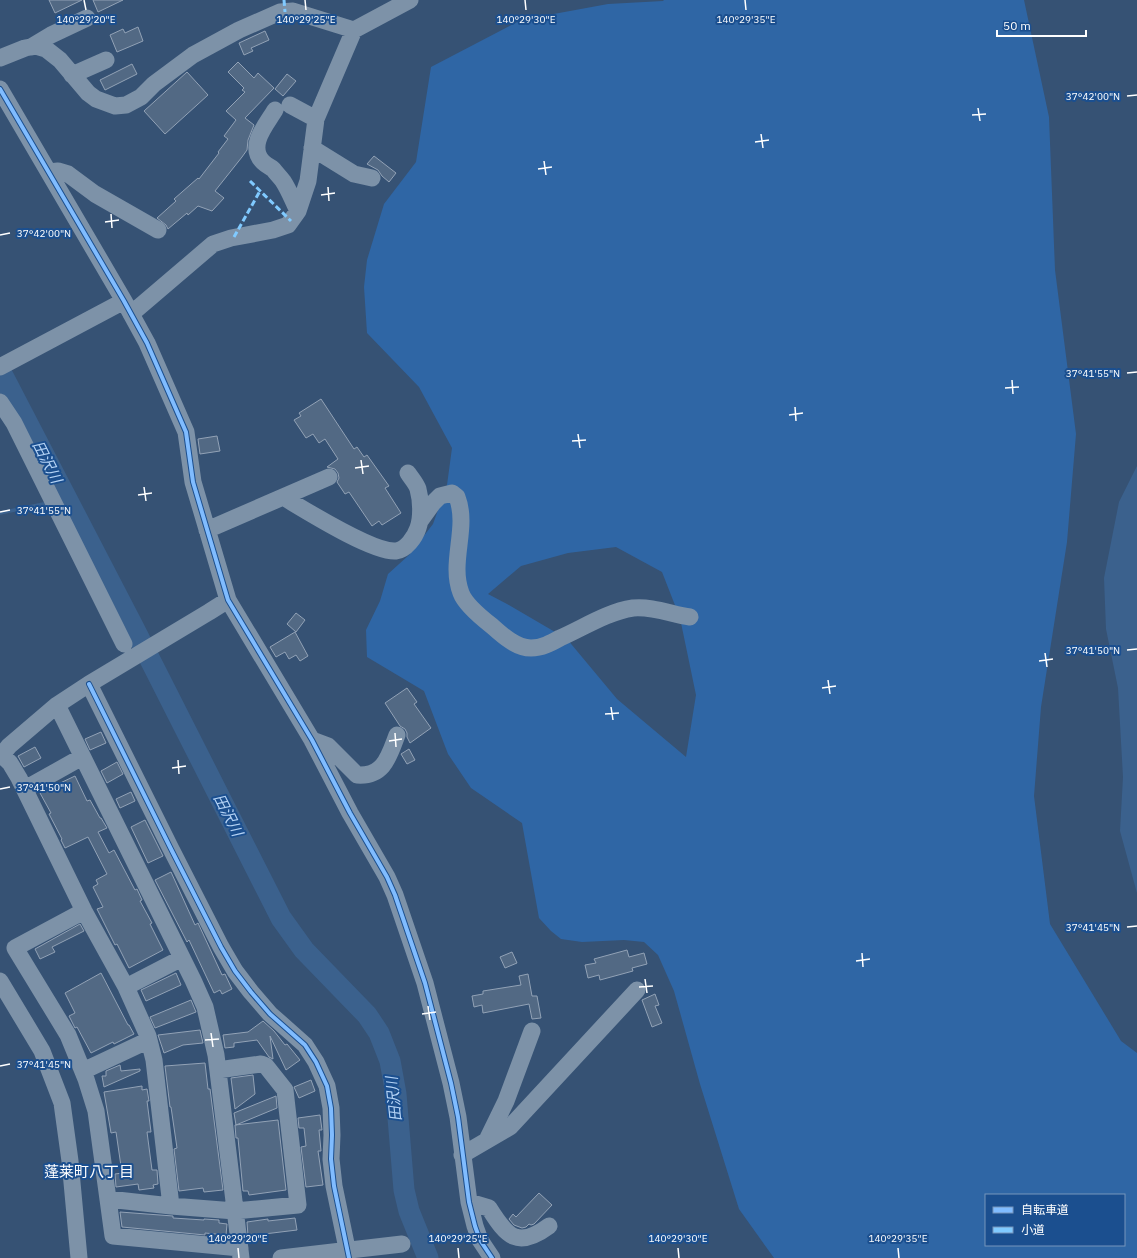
<svg xmlns="http://www.w3.org/2000/svg" width="1137" height="1258" font-family="'IBM Plex Sans','Noto Sans JP',sans-serif">
	<style>
		.green { fill: #2f66a5; fill-rule: evenodd }
		.water { fill: #3b618d }
		.lines { fill: none; stroke-linecap: round; stroke-linejoin: round }
		.stream { stroke: #3b618d; stroke-width: 3.5 }
		.river { stroke: #3b618d; stroke-width: 21 }
		.building { fill: #526984; stroke: #92a2b6 }
		.minor { stroke: #7d92a8; stroke-width: 17 }
		.quiet { stroke: #80caff; stroke-width: 3; stroke-dasharray: 6 3; stroke-linecap: butt }
		.cycleway-casing { stroke: #1b4f8f; stroke-width: 6 }
		.cycleway { stroke: #80bcff; stroke-width: 4 }
		.ticks { fill: none; stroke: #fff; stroke-width: 1.5 }
		.labels { text-anchor: middle; stroke-width: 4; stroke-linejoin: round; paint-order: stroke }
		.water-label { font-size: 15px; font-style: italic; fill: #b5d3f5; stroke: #1b4f8f }
		.neighbourhood-label { font-size: 15px; fill: #fff; stroke: #1b4f8f }
		.ticks-label { font-size: 10px; text-anchor: middle; fill: #fff; stroke: #1b4f8f; stroke-width: 4; stroke-linejoin: round; paint-order: stroke }
	</style>
	<rect width="100%" height="100%" fill="#365274"/>
	<path class="green" d="M664,0H1024L1049,117L1055,270L1076,434L1067,542L1041,707L1034,796L1050,924L1121,1041L1137,1053V1258H774L739,1209L700,1084L674,991L658,955L644,942L624,940L582,942L561,939L551,931L539,918L522,823L471,788L448,754L424,691L367,657L366,630L380,601L388,574L409,555L433,524L447,485L452,448L419,387L367,333L364,287L367,260L384,204L416,162L431,67L521,20L608,4L663,1ZM616,547L662,572L680,618L696,695L686,757L617,699L567,639L507,604L488,594L521,566L568,553ZM986,1195H1124V1245H986Z"/>
	<path class="water" d="M1137,466V893L1120,831L1123,777L1118,688L1106,629L1104,578L1119,502Z"/>
	<g class="lines">
		<path class="stream" d="M58,501L66,499
			M0,513L48,503"/>
		<path class="river" d="M0,370L134,628L281,918L304,950L367,1015L379,1033L390,1061L396,1094L404,1190L409,1211L428,1258"/>
	</g>
	<path class="building" d="M49,0H82L55,13Z
		M93,0H123L98,12Z
		M138,27L143,41L117,52L110,35L123,29L125,33Z
		M265,31L269,40L251,48L253,51L244,55L239,43Z
		M238,62L254,78L258,73L274,88L245,118L254,125L248,140L247,150L242,157L215,191L224,198L212,211L198,206L188,215L187,213L168,229L166,225L157,218L176,201L174,199L198,178L199,179L219,153L218,152L228,139L224,136L236,120L226,111L245,92L242,90L244,88L228,72Z
		M132,64L137,74L105,90L100,80Z
		M187,72L208,95L165,134L144,111Z
		M287,74L296,81L283,96L275,89Z
		M374,156L396,173L389,182L382,176L378,170L367,164Z
		M321,399L354,449L357,447L364,457L367,455L389,486L385,488L401,513L382,525L379,521L372,526L349,492L345,494L337,482L339,478L338,473L335,469L327,467L338,459L325,439L319,443L313,434L306,438L294,420L301,416L299,413Z
		M217,436L220,451L200,454L198,439Z
		M296,613L305,620L296,632L287,624Z
		M295,632L308,656L300,661L296,655L289,659L285,652L276,657L270,647Z
		M407,688L417,702L414,704L431,728L410,743L407,737V733L405,729L400,726L385,703Z
		M101,732L106,743L90,750L85,739Z
		M35,747L41,758L24,767L18,756Z
		M409,749L415,760L407,764L401,754Z
		M117,762L123,774L107,783L101,771Z
		M75,776L87,801L90,800L100,818H101L107,828L98,832L109,853L114,850L135,890L137,889L142,900L140,901L152,923L150,924L163,950L129,968L117,944L115,945L97,909L103,907L93,887L98,884L96,880L107,874L88,837L65,848L61,840L62,839L49,814L51,813L40,793L56,783V785Z
		M131,792L135,801L120,808L116,799Z
		M145,820L163,856L148,863L131,827Z
		M171,872L195,925L198,923L222,975L225,974L232,989L222,994L220,990L214,993L189,940L187,942L155,880Z
		M80,924L84,931L52,947L55,952L40,959L35,949Z
		M627,950L629,957L644,953L647,964L632,968L633,971L600,980L599,975L588,978L585,965L596,963L594,959Z
		M512,952L517,963L505,968L500,957Z
		M101,973L128,1025H129L134,1034L114,1044L113,1042L91,1053L77,1027L75,1028L69,1016L75,1013L65,993Z
		M176,973L181,985L146,1001L141,990Z
		M528,974L532,996H537L541,1018L532,1019L529,1004L483,1013L482,1005L474,1007L472,996L483,994V991L521,985L519,976Z
		M655,994L659,1005L655,1006L662,1023L652,1027L642,1000Z
		M191,1000L196,1012L155,1028L150,1017Z
		M263,1021L274,1031L285,1045L287,1044L300,1060L286,1070L270,1036L273,1059L269,1057L257,1040L234,1043V1047L225,1048L223,1035L248,1032Z
		M200,1030L203,1043L183,1045L164,1053L158,1035Z
		M205,1063L208,1089H210L223,1190L204,1192L203,1188L179,1191L174,1149L177,1148L171,1107H170L165,1066Z
		M120,1065L121,1071L140,1069V1071L104,1087L102,1076H106V1071Z
		M253,1075L255,1094L235,1109L231,1078Z
		M311,1080L315,1091L299,1098L294,1087Z
		M142,1086V1090L147,1089L149,1101H147L151,1132H147L152,1170H157L158,1184L153,1185L154,1188L139,1190L138,1184L116,1187L115,1174L122,1173L116,1132L111,1133L104,1092Z
		M276,1096L277,1108L236,1125L234,1113Z
		M320,1115L322,1130H319L321,1151H318L323,1185L306,1187L301,1147L306,1146L304,1128H299L298,1118Z
		M278,1120L286,1190L249,1195L248,1191H243L238,1138H236L235,1125Z
		M539,1193L552,1205L534,1224L531,1225L529,1224L526,1227L522,1228L514,1225L509,1219L513,1214L516,1217Z
		M120,1212L173,1216V1218L204,1220V1219L219,1220V1223L227,1224L226,1235L205,1233V1235L122,1227Z
		M295,1218L297,1230L248,1236L247,1222L268,1219V1221Z"/>
	<g class="lines">
		<path class="minor" d="M31,47L51,35L87,18
			M0,58L25,48L36,46L46,49L60,60L88,93L96,99L115,106L126,105L141,97L154,84L193,55L239,30L280,12L293,11L354,30
			M72,75L106,60
			M0,89L124,301L147,343L186,432L193,482L228,600L312,740L350,813L387,877L395,895L425,983L451,1083L458,1117L469,1202L475,1226L480,1240L492,1258
			M290,105L316,119
			M275,110C266,125 247,146 263,162C266,165 270,167 273,169C276,173 280,177 283,181C289,190 293,201 298,211
			M312,148L354,174L372,178
			M49,172L58,171L68,174L95,194L158,230
			M131,314L213,244L231,238L273,230L288,225L298,211L308,181L316,119L354,30L410,0
			M0,367L124,301
			M0,402L14,423L124,644
			M283,497C305,510 373,553 396,551C406,550 415,537 418,528C422,517 421,500 418,489C416,483 411,478 408,473
			M420,521L433,503L440,496L452,493L457,497C469,528 449,562 461,593C465,604 483,619 492,626C502,635 516,648 531,648C542,648 551,643 560,638C583,628 607,612 633,608C652,606 671,614 690,617
			M207,530L329,477
			M89,684L171,849L221,947L235,971L251,992L270,1014L305,1045L316,1062L327,1086L331,1108L332,1135L331,1159L334,1186L349,1258
			M57,705L193,980L205,1007L216,1055L241,1258
			M312,740L328,746L357,775C384,777 389,756 397,735
			M2,755L10,763L19,778L84,911L126,987L148,1036L154,1060L171,1206
			M0,757L9,746L57,705L89,684L209,612L228,600
			M25,789L82,757
			M84,911L15,948L68,1035L86,1079L96,1111L113,1236L240,1248
			M0,981L42,1051L62,1103L70,1161L79,1258
			M126,987L182,958
			M83,1071L149,1040
			M488,1138L506,1101L532,1031
			M462,1155L510,1127L637,990
			M108,1199L171,1206L235,1211L298,1205L285,1090L266,1066L261,1064L218,1070
			M469,1202L489,1208C507,1237 518,1249 549,1226
			M281,1258L402,1244"/>
		<path class="quiet" d="M284,0L285,12
			M250,181L291,221
			M234,237L260,191"/>
		<defs>
			<path id="cycleway" d="M0,89L124,301L147,343L186,432L193,482L228,600L312,740L350,813L387,877L395,895L425,983L451,1083L458,1117L469,1202L475,1226L480,1240L492,1258
				M89,684L171,849L221,947L235,971L251,992L270,1014L305,1045L316,1062L327,1086L331,1108L332,1135L331,1159L334,1186L349,1258"/>
		</defs>
		<use href="#cycleway" class="cycleway-casing"/>
		<use href="#cycleway" class="cycleway"/>
	</g>
	<path class="ticks" d="M84,0L86,10M305,0L306,10M525,0L526,10M745,0L746,10M1127,96L1137,95M978,108L980,121M972,115L986,114M761,134L763,148M755,142L769,140M544,161L546,175M538,169L552,167M328,187L329,201M321,195L335,193M111,214L112,228M105,222L119,220M0,235L10,233M1127,373L1137,372M1012,380L1013,394M1005,388L1019,387M795,407L796,421M789,415L803,413M578,434L580,448M572,441L586,440M361,460L363,474M355,468L369,466M144,487L146,501M138,495L152,493M0,512L10,510M1127,650L1137,649M1045,653L1047,667M1039,661L1053,659M828,680L830,694M822,688L836,686M611,707L613,720M605,714L619,713M395,733L396,747M389,741L402,739M178,760L179,774M172,768L186,766M0,789L10,787M1127,927L1137,926M862,953L863,967M856,961L870,959M645,979L647,993M639,987L653,986M428,1006L430,1020M422,1014L436,1012M211,1033L213,1047M205,1040L219,1039M0,1066L10,1064M238,1248L239,1258M458,1248L459,1258M678,1248L679,1258M898,1248L899,1258"/>
	<g class="labels">
		<g class="water-label">
			<text transform="translate(47 462) rotate(63)" y="5">田沢川</text>
			<text transform="translate(228 815) rotate(63)" y="5">田沢川</text>
			<text transform="translate(394 1099) rotate(-96)" y="5">田沢川</text>
		</g>
		<g class="neighbourhood-label">
			<text x="89" y="1177">蓬莱町八丁目</text>
		</g>
	</g>
	<g class="ticks-label">
		<text x="86" y="23">140°29'20"E</text>
		<text x="306" y="23">140°29'25"E</text>
		<text x="526" y="23">140°29'30"E</text>
		<text x="746" y="23">140°29'35"E</text>
		<text x="1093" y="100">37°42'00"N</text>
		<text x="44" y="237">37°42'00"N</text>
		<text x="1093" y="377">37°41'55"N</text>
		<text x="44" y="514">37°41'55"N</text>
		<text x="1093" y="654">37°41'50"N</text>
		<text x="44" y="791">37°41'50"N</text>
		<text x="1093" y="931">37°41'45"N</text>
		<text x="44" y="1068">37°41'45"N</text>
		<text x="238" y="1242">140°29'20"E</text>
		<text x="458" y="1242">140°29'25"E</text>
		<text x="678" y="1242">140°29'30"E</text>
		<text x="898" y="1242">140°29'35"E</text>
	</g>
	<rect x="985" y="1194" width="140" height="52" fill="#1b4f8f" stroke="#7695bc"/>
	<rect x="993" y="1207" width="20" height="6" fill="#80bcff" stroke="#7695bc"/>
	<text x="1021" y="1214" font-size="12" fill="#ffffff">自転車道</text>
	<rect x="993" y="1227" width="20" height="6" fill="#80caff" stroke="#7695bc"/>
	<text x="1021" y="1234" font-size="12" fill="#ffffff">小道</text>
	<path d="M997 30v6h89v-6" fill="none" stroke="#ffffff" stroke-width="2"/>
	<text x="1003" y="30" font-size="12" fill="#ffffff" stroke="#1b4f8f" stroke-width="3" paint-order="stroke">50 m</text>
</svg>
